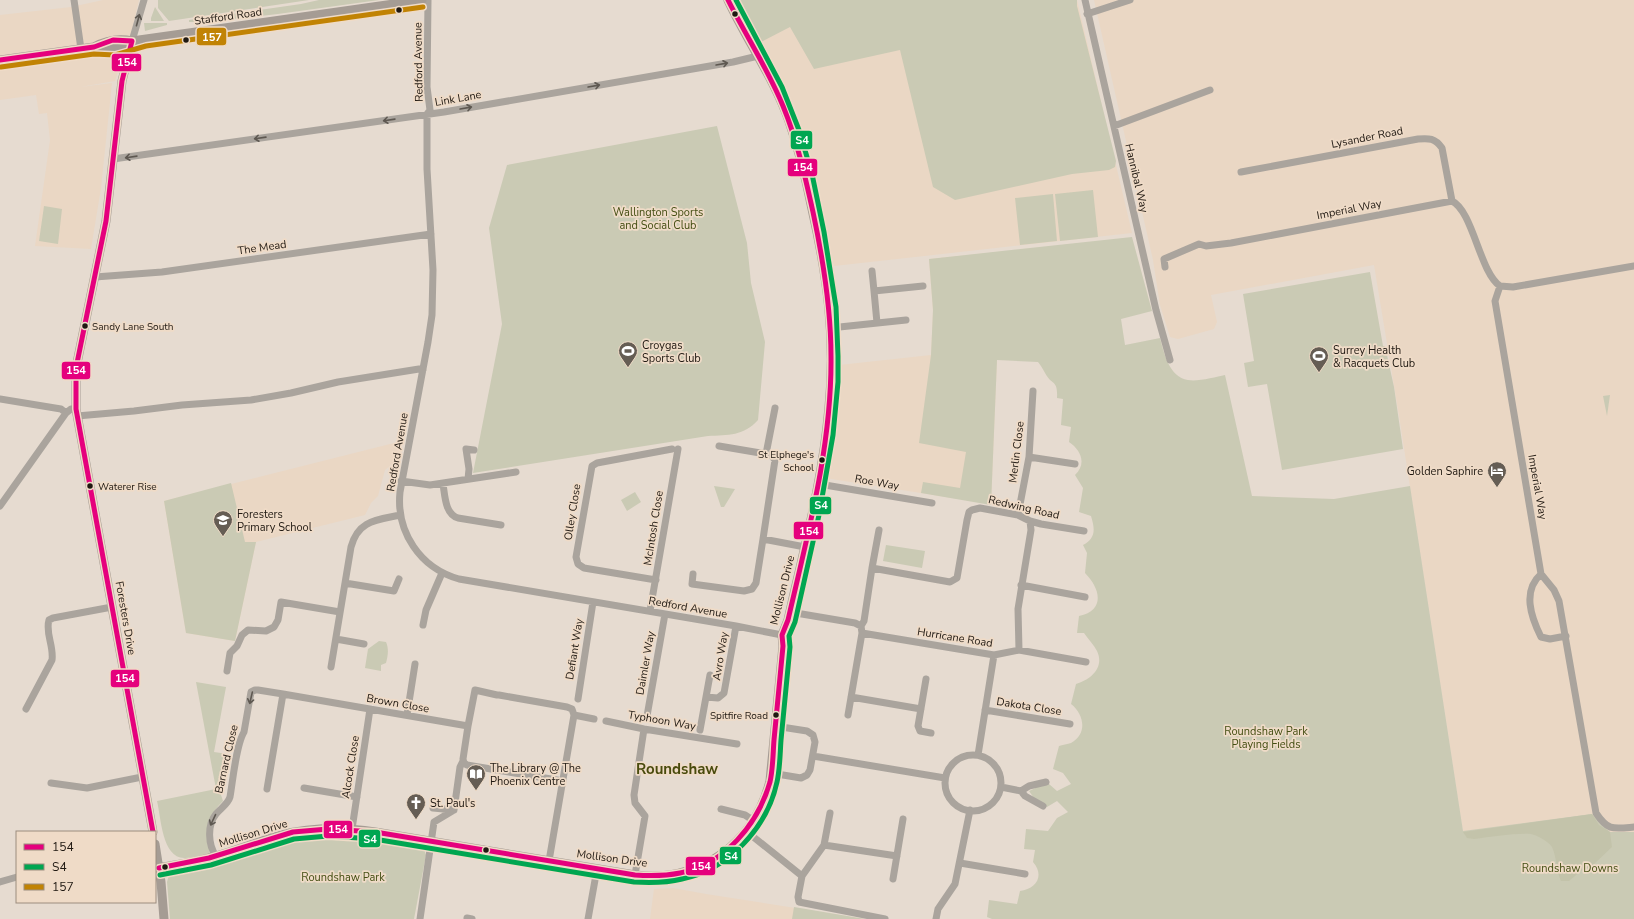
<svg xmlns="http://www.w3.org/2000/svg" width="1634" height="919" font-family="'Nunito Sans',sans-serif">
	<style>
		.built { fill: #ead7c4 }
		.green { fill: #cacab4 }
		.forest { fill: #c3c3aa }
		.lines { fill: none; stroke-linecap: round; stroke-linejoin: round }
		.minor { stroke: #aaa49d; stroke-width: 7 }
		.major { stroke: #a59c94; stroke-width: 9 }
		.bus-1-casing { stroke: #efdbc7; stroke-width: 8 }
		.bus-2-casing { stroke: #efdbc7; stroke-width: 8 }
		.bus-3-casing { stroke: #efdbc7; stroke-width: 8 }
		.bus-1 { stroke: #e5007d; stroke-width: 5 }
		.bus-2 { stroke: #00a651; stroke-width: 5 }
		.bus-3 { stroke: #c18304; stroke-width: 5 }
		.oneway { stroke: #5e5851 }
		.bus-dot { fill: #201912; stroke: #efdbc7; stroke-width: 1.5 }
		.labels { text-anchor: middle; stroke-width: 3.5; stroke-linejoin: round; paint-order: stroke }
		.bus-label { font-size: 10px; fill: #201912; stroke: #efdbc7; text-anchor: start }
		.street-label { font-size: 11px; fill: #201912; stroke: #efdbc7 }
		.park-label { font-size: 11px; fill: #454f14; stroke: #efdbc7 }
		.poi-label { font-size: 11px; fill: #201912; stroke: #efdbc7; text-anchor: start }
		.district-label { font-size: 15px; font-weight: bold; fill: #494b0d; stroke: #efdbc7 }
		.line-badge { stroke: #efdbc7; stroke-width: 1.5 }
		.badge-label { font-size: 11px; text-anchor: middle; font-weight: bold; fill: #fff }
	</style>
	<rect width="100%" height="100%" fill="#e6dbd0"/>
	<path class="built" d="M103,0H139L132,30L115,81L80,87L112,83L101,188L91,249L35,246L50,140L47,113L39,114L36,95L0,100V15L71,7Z
		M739,0H1077L1132,233L834,266L798,114L784,84Z
		M1094,0H1634V832H1463L1400,422L1374,265L1211,295L1217,322L1214,329L1178,339L1170,337L1160,305L1153,260Z
		M1008,251L1005,360H997L991,504L825,478L839,365L931,355L933,310L929,259Z
		M402,441L399,458L385,470L378,496L371,503L365,515L256,542L235,641L186,633L164,501Z
		M673,888L706,894L865,919H650L654,889Z"/>
	<path class="green" d="M158,0H309L169,21L158,8Z
		M319,0H379L278,14L206,22H189V20L301,4Z
		M739,0H1077V6L1116,161L1115,167L1109,170L1072,174L955,200L933,187L900,50L814,69L790,27L761,42Z
		M155,7L164,21H151V18Z
		M144,23H167V25L145,31Z
		M717,126L747,243L751,283L765,342L758,420C744,436 728,435 708,436L473,473L502,324L489,228L507,165Z
		M1093,190L1098,237L1060,241L1055,194Z
		M1053,194L1057,241L1020,245L1015,198Z
		M44,206L62,209L58,244L39,241Z
		M1132,237L1152,311L1121,319L1125,345L1160,338C1164,353 1169,377 1188,380C1197,382 1216,377 1225,375L1252,496L1334,499L1410,486L1463,831L1592,814L1610,832H1634V919H992L987,917L989,900L1017,904L1020,891C1036,889 1045,876 1033,862L1035,850L1024,849L1026,829L1048,831L1057,818L1068,812L1057,801L1047,807L1036,801L1029,791L1040,786L1049,784L1057,791L1071,784L1063,773L1053,769L1059,746C1062,745 1068,744 1071,743C1088,734 1084,714 1071,704L1076,684C1090,680 1105,668 1097,651C1094,645 1088,639 1084,633H1077L1079,616C1106,610 1100,588 1085,573L1087,553L1083,545C1096,538 1095,529 1091,516L1079,512L1083,488L1075,475C1087,464 1081,450 1069,442L1071,427L1061,425L1063,399L1057,398C1058,379 1052,386 1045,373C1043,369 1041,366 1038,362L997,360L991,505L921,493L923,482L960,488L966,452L919,443L931,355L933,310L929,259Z
		M1370,272L1383,346H1385L1394,387L1403,449L1282,470L1267,384L1248,387L1244,363L1254,361L1243,294Z
		M1610,395L1607,416L1603,396Z
		M231,483L245,542H256L235,641L186,633L164,501Z
		M714,486L735,489L724,507H721Z
		M635,492L641,502L627,511L621,500Z
		M886,545L925,551L922,568L883,561Z
		M379,641L386,642C389,649 388,655 386,663L381,665V671L365,668L368,649Z
		M196,682L226,687L214,752L228,754L221,795L223,801C205,819 207,830 210,854C202,855 193,858 185,858C162,859 161,817 157,801L216,789Z
		M338,834L366,836L423,846L426,855L414,919H170L167,882L169,875L176,871L209,864L270,844L307,836Z
		M794,907L865,919H792Z"/>
	<path class="forest" d="M1592,814L1599,825L1610,832L1612,847L1592,866L1581,871L1569,881H1561C1556,870 1557,858 1552,847C1549,842 1537,835 1531,834C1513,833 1492,837 1474,839L1467,838L1463,832Z"/>
	<g class="lines">
		<path class="minor" d="M74,0L81,49
			M428,0L427,87L430,110L427,114V169L433,270L432,315L428,342L400,492C396,532 420,568 459,579L736,626L782,635
			M1085,0L1156,310L1170,360
			M1087,14L1130,0
			M132,41L144,0
			M1114,126L1210,90
			M113,159L444,112L733,62L758,56
			M1241,172L1418,139C1429,138 1435,138 1442,148L1452,201
			M1165,267L1164,259L1199,244L1206,246L1231,243L1452,201C1473,211 1480,273 1500,286L1513,287L1634,266
			M872,271L874,291L923,286
			M95,277L162,272L431,234
			M1500,286L1495,301L1541,574L1554,590L1559,601L1596,813C1608,831 1613,829 1634,827
			M874,291L877,323
			M830,328L906,320
			M0,399L61,409L66,413
			M77,416L134,411L182,405L251,400L291,393L338,382L419,369L423,370
			M719,446L766,454L771,455L775,460L763,539
			M766,454L775,408
			M1029,457L1075,464
			M468,479L469,469L466,449L474,450
			M401,481L430,485L516,472
			M443,484C445,496 445,514 458,518L501,525
			M819,484L932,503
			M0,506L66,413L71,409H76
			M1018,515L1029,457L1033,391
			M872,568L879,530
			M693,574L692,584L744,591L752,589L756,583L763,539L805,547
			M1541,574C1522,591 1531,617 1541,637L1550,639L1566,636
			M656,580L584,568L578,564L576,557L592,466L597,463L672,449
			M345,583L394,591L399,579
			M1021,585L1085,597
			M650,611L678,449
			M790,612L855,623L861,626L862,633L994,655L1019,650L1018,609L1031,530L1030,521
			M423,625L426,610L442,573
			M861,626L864,621L872,568L950,582L957,578L967,520L969,512L972,510L980,508L1018,515L1030,521L1041,524L1084,531
			M336,639L364,644
			M1019,650L1086,662
			M331,667L351,547C358,520 377,520 400,515
			M227,671L230,653L237,646L242,635L248,630L266,631L274,627L278,620L281,602L340,612
			M926,679L918,726L920,731L931,733
			M499,695L567,707L572,709L574,715L594,719
			M706,697L718,698L724,693L736,626
			M851,697L921,709
			M578,699L593,602
			M26,709L52,660C54,646 45,633 49,620L53,618L112,607
			M985,710L1070,724
			M407,715L415,664
			M848,715L862,633
			M647,716L665,614
			M606,721L644,729L737,744
			M468,726L475,690L497,695
			M700,730L710,675
			M978,755L994,655
			M945 783a28 28 0 1 1 56 0a28 28 0 1 1-56 0Z
			M813,756L945,778
			M771,773L801,778L807,775L810,770L815,742L813,735L807,731L775,726
			M51,783L87,788L142,777
			M1001,787L1021,791L1029,786L1046,782
			M304,788L357,797
			M267,789L283,694L468,726L463,759L464,763L467,765L563,781
			M1021,791L1025,796L1043,806
			M433,808L454,810
			M721,809L745,815L754,821
			M352,829L370,709
			M746,831L802,876L798,897L799,902L885,919
			M824,845L897,856
			M216,856C208,845 207,825 216,814C221,808 228,804 230,797C233,780 236,745 244,732L251,692L255,690H258L283,694
			M549,861L574,715
			M960,863L1025,874
			M635,875L645,816L635,803L634,795L644,729
			M802,876L824,845L830,813
			M893,879L903,819
			M0,882L17,877
			M467,918L472,919
			M420,919L434,822L454,810L460,767L463,761
			M588,919L597,869
			M936,919L938,909L955,884L970,810"/>
		<path class="major" d="M132,41L122,81L106,221L76,368V409L153,832
			M94,47C107,50 121,49 132,41
			M0,60L94,47C107,40 118,38 132,41L422,0
			M155,844L161,882L164,919
			M159,868C178,864 198,862 216,856C238,850 259,841 281,835C312,827 344,827 375,832L635,875C701,883 754,843 770,781L783,646L782,635L788,620C804,549 823,479 829,407C836,339 827,275 812,209C806,179 799,150 789,121C774,78 747,41 728,0"/>
		<defs>
			<path id="bus-1" d="M0,60L94,47L113,40L132,41L122,81L106,221L76,368V409L153,832
				M159,868L209,858L293,832L328,829L375,832L635,875C650,876 665,876 680,873C725,864 758,824 770,782C773,769 773,753 774,740C777,709 780,677 783,646L782,635L788,620C808,533 832,445 831,356C831,307 823,259 813,212C805,176 797,140 783,106C768,69 746,36 728,0"/>
			<path id="bus-2" d="M160,875L211,865L294,839L328,836L374,839L634,882C650,883 666,883 682,879C728,870 767,828 777,782C780,769 780,754 781,740C784,709 787,678 790,647L789,636L795,622L819,515L833,435L838,382V356L836,307L824,232L812,174L799,130L782,87L736,0"/>
			<path id="bus-3" d="M1,67L94,54L115,55L146,46L423,7"/>
		</defs>
		<use href="#bus-1" class="bus-1-casing"/>
		<use href="#bus-2" class="bus-2-casing"/>
		<use href="#bus-3" class="bus-3-casing"/>
		<use href="#bus-1" class="bus-1"/>
		<use href="#bus-2" class="bus-2"/>
		<use href="#bus-3" class="bus-3"/>
	</g>
	<defs><path id="oneway-shaft" d="M-6 0H5M1.5-3L5.5 0L1.5 3" fill="none" stroke-width="1.6" stroke-linecap="round" stroke-linejoin="round"/></defs>
	<g class="oneway">
		<use href="#oneway-shaft" transform="translate(138 20) rotate(-75)"/>
		<use href="#oneway-shaft" transform="translate(722 64) rotate(-10)"/>
		<use href="#oneway-shaft" transform="translate(594 86) rotate(-10)"/>
		<use href="#oneway-shaft" transform="translate(466 108) rotate(-10)"/>
		<use href="#oneway-shaft" transform="translate(389 120) rotate(172)"/>
		<use href="#oneway-shaft" transform="translate(260 138) rotate(172)"/>
		<use href="#oneway-shaft" transform="translate(131 157) rotate(172)"/>
		<use href="#oneway-shaft" transform="translate(251 698) rotate(103)"/>
		<use href="#oneway-shaft" transform="translate(213 820) rotate(115)"/>
	</g>
	<defs>
		<symbol id="stadium-pin" viewBox="-11 -11 22 30"><path d="M0 17L-7.5 6A9.5 9.5 0 1 1 7.5 6Z" fill="#655d54" stroke="#efdbc7"/><path d="M0-5a6.5 5 0 1 0 0 10a6.5 5 0 1 0 0-10ZM-3.5-1.8h7v3.6h-7Z" fill="#fff"/></symbol>
		<symbol id="hotel-pin" viewBox="-11 -11 22 30"><path d="M0 17L-7.5 6A9.5 9.5 0 1 1 7.5 6Z" fill="#655d54" stroke="#efdbc7"/><path d="M-6-4.5h1.5V1H6V5H4.5V3h-9V5H-6ZM-4 0a1.8 1.8 0 1 1 3.6 0ZM.5 0V-2.5h3Q6-2.5 6 0Z" fill="#fff"/></symbol>
		<symbol id="school-pin" viewBox="-11 -11 22 30"><path d="M0 17L-7.5 6A9.5 9.5 0 1 1 7.5 6Z" fill="#655d54" stroke="#efdbc7"/><path d="M0-5L7-2L0 1L-7-2ZM-4 1L0 2.5L4 1V4Q0 6-4 4Z" fill="#fff"/></symbol>
		<symbol id="library-pin" viewBox="-11 -11 22 30"><path d="M0 17L-7.5 6A9.5 9.5 0 1 1 7.5 6Z" fill="#655d54" stroke="#efdbc7"/><path d="M-6-4Q-3-5.5-.7-3.5V5Q-3 3-6 4ZM6-4Q3-5.5 .7-3.5V5Q3 3 6 4Z" fill="#fff"/></symbol>
		<symbol id="church-pin" viewBox="-11 -11 22 30"><path d="M0 17L-7.5 6A9.5 9.5 0 1 1 7.5 6Z" fill="#655d54" stroke="#efdbc7"/><path d="M-1.2-6h2.4v3.5h3.3v2.4h-3.3V6h-2.4V-.1h-3.3v-2.4h3.3Z" fill="#fff"/></symbol>
	</defs>
	<g fill-rule="evenodd">
		<use href="#stadium-pin" x="617" y="340" width="22" height="30"/>
		<use href="#stadium-pin" x="1308" y="345" width="22" height="30"/>
		<use href="#hotel-pin" x="1486" y="460" width="22" height="30"/>
		<use href="#school-pin" x="212" y="509" width="22" height="30"/>
		<use href="#library-pin" x="465" y="763" width="22" height="30"/>
		<use href="#church-pin" x="405" y="792" width="22" height="30"/>
	</g>
	<g class="bus-dot">
		<circle cx="399" cy="10" r="3.5"/>
		<circle cx="735" cy="14" r="3.5"/>
		<circle cx="186" cy="40" r="3.5"/>
		<circle cx="85" cy="326" r="3.5"/>
		<circle cx="822" cy="460" r="3.5"/>
		<circle cx="90" cy="486" r="3.5"/>
		<circle cx="776" cy="715" r="3.5"/>
		<circle cx="486" cy="850" r="3.5"/>
		<circle cx="165" cy="867" r="3.5"/>
	</g>
	<g class="labels">
		<g class="bus-label">
			<text x="92" y="330">Sandy Lane South</text>
			<text x="814" y="458" text-anchor="end">St Elphege's<tspan x="814" dy="13">School</tspan></text>
			<text x="98" y="490">Waterer Rise</text>
			<text x="768" y="719" text-anchor="end">Spitfire Road</text>
		</g>
		<g class="street-label">
			<text transform="translate(228 16) rotate(-8)" y="4">Stafford Road</text>
			<text transform="translate(418 62) rotate(-91)" y="4">Redford Avenue</text>
			<text transform="translate(458 98) rotate(-10)" y="4">Link Lane</text>
			<text transform="translate(1367 137) rotate(-11)" y="4">Lysander Road</text>
			<text transform="translate(1137 178) rotate(77)" y="4">Hannibal Way</text>
			<text transform="translate(1349 209) rotate(-11)" y="4">Imperial Way</text>
			<text transform="translate(262 247) rotate(-8)" y="4">The Mead</text>
			<text transform="translate(397 452) rotate(-80)" y="4">Redford Avenue</text>
			<text transform="translate(1016 452) rotate(-83)" y="4">Merlin Close</text>
			<text transform="translate(877 482) rotate(10)" y="4">Roe Way</text>
			<text transform="translate(1538 487) rotate(80)" y="4">Imperial Way</text>
			<text transform="translate(1024 507) rotate(13)" y="4">Redwing Road</text>
			<text transform="translate(572 512) rotate(-81)" y="4">Olley Close</text>
			<text transform="translate(653 528) rotate(-81)" y="4">McIntosh Close</text>
			<text transform="translate(782 590) rotate(-76)" y="4">Mollison Drive</text>
			<text transform="translate(688 607) rotate(10)" y="4">Redford Avenue</text>
			<text transform="translate(126 618) rotate(80)" y="4">Foresters Drive</text>
			<text transform="translate(955 637) rotate(9)" y="4">Hurricane Road</text>
			<text transform="translate(574 649) rotate(-81)" y="4">Defiant Way</text>
			<text transform="translate(720 656) rotate(-81)" y="4">Avro Way</text>
			<text transform="translate(645 663) rotate(-80)" y="4">Daimler Way</text>
			<text transform="translate(398 703) rotate(10)" y="4">Brown Close</text>
			<text transform="translate(1029 706) rotate(9)" y="4">Dakota Close</text>
			<text transform="translate(662 720) rotate(10)" y="4">Typhoon Way</text>
			<text transform="translate(226 759) rotate(-77)" y="4">Barnard Close</text>
			<text transform="translate(350 767) rotate(-81)" y="4">Alcock Close</text>
			<text transform="translate(253 833) rotate(-17)" y="4">Mollison Drive</text>
			<text transform="translate(612 858) rotate(8)" y="4">Mollison Drive</text>
		</g>
		<g class="park-label">
			<text x="658" y="216">Wallington Sports<tspan x="658" dy="13">and Social Club</tspan></text>
			<text x="1266" y="735">Roundshaw Park<tspan x="1266" dy="13">Playing Fields</tspan></text>
			<text x="1570" y="872">Roundshaw Downs</text>
			<text x="343" y="881">Roundshaw Park</text>
		</g>
		<g class="poi-label">
			<text x="642" y="349">Croygas<tspan x="642" dy="13">Sports Club</tspan></text>
			<text x="1333" y="354">Surrey Health<tspan x="1333" dy="13">&amp; Racquets Club</tspan></text>
			<text x="1483" y="475" text-anchor="end">Golden Saphire</text>
			<text x="237" y="518">Foresters<tspan x="237" dy="13">Primary School</tspan></text>
			<text x="490" y="772">The Library @ The<tspan x="490" dy="13">Phoenix Centre</tspan></text>
			<text x="430" y="807">St. Paul's</text>
		</g>
		<g class="district-label">
			<text x="677" y="774">Roundshaw</text>
		</g>
	</g>
	<g class="line-badge">
		<rect x="196" y="27" width="31" height="19" rx="4" fill="#c18304"/>
		<rect x="111" y="53" width="31" height="19" rx="4" fill="#e5007d"/>
		<rect x="790" y="130" width="23" height="20" rx="4" fill="#00a651"/>
		<rect x="787" y="158" width="31" height="19" rx="4" fill="#e5007d"/>
		<rect x="61" y="361" width="30" height="19" rx="4" fill="#e5007d"/>
		<rect x="809" y="496" width="23" height="19" rx="4" fill="#00a651"/>
		<rect x="793" y="521" width="31" height="19" rx="4" fill="#e5007d"/>
		<rect x="110" y="669" width="30" height="19" rx="4" fill="#e5007d"/>
		<rect x="323" y="820" width="30" height="19" rx="4" fill="#e5007d"/>
		<rect x="358" y="829" width="23" height="19" rx="4" fill="#00a651"/>
		<rect x="719" y="846" width="23" height="19" rx="4" fill="#00a651"/>
		<rect x="685" y="856" width="31" height="20" rx="4" fill="#e5007d"/>
	</g>
	<g class="badge-label">
		<text x="212" y="41">157</text>
		<text x="127" y="66">154</text>
		<text x="802" y="144">S4</text>
		<text x="803" y="171">154</text>
		<text x="76" y="374">154</text>
		<text x="821" y="509">S4</text>
		<text x="809" y="535">154</text>
		<text x="125" y="682">154</text>
		<text x="338" y="833">154</text>
		<text x="370" y="843">S4</text>
		<text x="731" y="860">S4</text>
		<text x="701" y="870">154</text>
	</g>
	<rect x="16" y="831" width="140" height="72" fill="#efdbc7" stroke="#9c8d7f"/>
	<rect x="24" y="844" width="20" height="6" fill="#e5007d" stroke="#9c8d7f"/>
	<text x="52" y="851" font-size="12" fill="#201912">154</text>
	<rect x="24" y="864" width="20" height="6" fill="#00a651" stroke="#9c8d7f"/>
	<text x="52" y="871" font-size="12" fill="#201912">S4</text>
	<rect x="24" y="884" width="20" height="6" fill="#c18304" stroke="#9c8d7f"/>
	<text x="52" y="891" font-size="12" fill="#201912">157</text>
</svg>
